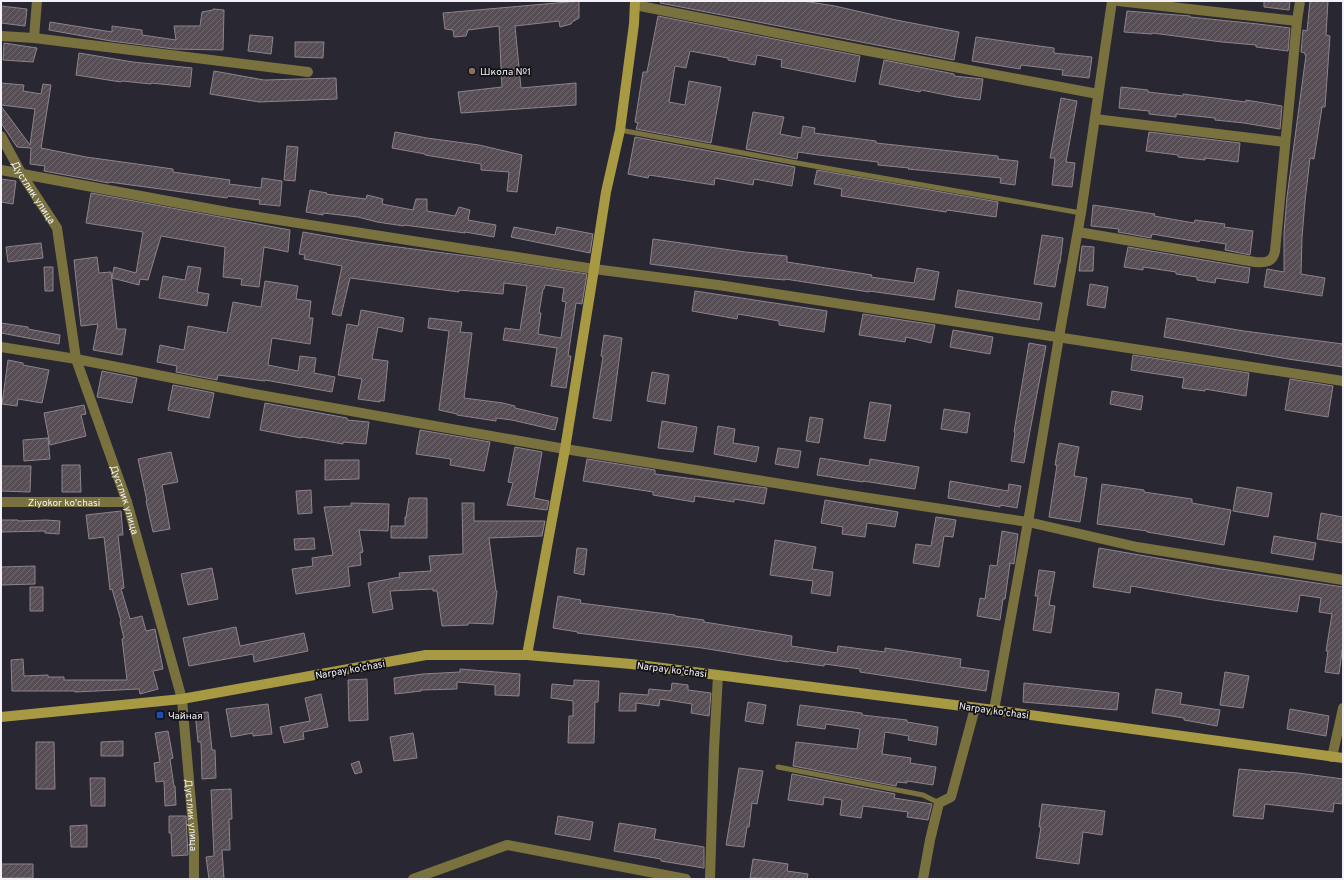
<svg xmlns="http://www.w3.org/2000/svg" width="1344" height="880" font-family="Overpass,sans-serif">
	<style>
		.building { fill: url(#building-hatch); stroke: #8e838b; fill-rule: evenodd }
		.lines { fill: none; stroke-linecap: round; stroke-linejoin: round }
		.lane { stroke: #79713e; stroke-width: 5 }
		.street { stroke: #79713e; stroke-width: 10 }
		.secondary { stroke: #a79a43; stroke-width: 10 }
		.education-dot { fill: #8d6e63; stroke: #121115; stroke-width: 1.5 }
		.transit-dot { fill: #1a4fb4; stroke: #121115; stroke-width: 1.5 }
		.labels { text-anchor: middle; stroke-width: 3.5; stroke-linejoin: round; paint-order: stroke }
		.poi-label { font-size: 10px; fill: #f2f1f7; stroke: #121115; text-anchor: start }
		.street-label { font-size: 10px; fill: #f2f1f7; stroke: #121115 }
	</style>
	<defs>
		<pattern id="building-hatch" width="6" height="6" patternUnits="userSpaceOnUse"><rect width="6" height="6" fill="#574d54"/><path d="M-1 1l2-2M0 6l6-6M5 7l2-2" fill="none" stroke="#70676d"/></pattern>
	</defs>
	<rect width="100%" height="100%" fill="#292731"/>
	<path class="building" d="M579,1V18L572,22L571,24L560,27L559,21L515,26L521,88L576,83V105L461,113L458,92L502,87L499,26L468,30L466,36L454,37L453,30L445,29L443,13Z
		M661,1H803L835,6L896,20L959,32L954,60L660,3Z
		M1264,1H1290L1289,10L1264,7Z
		M1310,1H1328L1326,35L1330,36L1325,107H1322L1314,159L1310,158L1305,201L1302,237L1301,274L1325,278L1322,296L1264,287L1267,269L1284,272V233L1287,197L1306,55H1305V53L1301,52L1303,30L1307,31Z
		M1,6L27,9L25,26L1,23Z
		M213,9L224,10L223,50L174,49L111,41L49,30L50,22L112,32V26L142,30V35L176,40L174,26H200L202,12L213,10Z
		M1127,11L1190,16V17L1258,24L1290,28L1288,51L1256,47V45L1222,42L1152,33V34L1124,32Z
		M658,16L860,56L855,82L781,67L782,60L757,55L755,65L728,60V58L690,51L686,68L675,66L669,102L685,105L689,81L721,87L711,143L636,129L638,123L635,122L643,72H647Z
		M250,35L273,37L271,54L248,51Z
		M976,37L1024,44L1054,48V53L1092,57L1089,78L1062,75L1063,70L1021,65L1020,69L972,61Z
		M295,42H324L323,58L295,57Z
		M4,43L37,48L33,62L3,60Z
		M79,53L133,62L192,68L190,87L151,83V84L122,81L121,82L76,75Z
		M884,60L954,74V76L983,79L980,100L956,97L921,90L920,92L879,84Z
		M214,71L264,80L336,78L337,99L259,102L210,94Z
		M1,83L24,85L23,91L41,94L43,84L51,85L41,148L86,157L173,169V172L230,180L229,184L261,188L262,178L282,181L280,206L259,204L260,200L228,196L227,198L109,182V183L44,171L45,166L30,164L31,148L17,147L1,123V106L30,145L35,109L1,105Z
		M1121,87L1148,90V92L1183,96V94L1246,102V100L1282,106L1280,129L1244,123L1215,120V118L1176,114V117L1149,114V111L1119,108Z
		M1061,98L1077,101L1066,162L1075,163L1072,187L1052,185L1055,158H1050Z
		M753,112L784,117L780,134L801,138L803,126L815,128L814,133L876,141V143L998,156V159L1018,161L1015,185L1000,183L1001,178L908,169L909,168L878,165V162L818,155L798,152L797,159L746,149Z
		M395,132L427,138L479,145L522,155L517,192L507,191L509,172L481,170V164L425,155V154L392,148Z
		M1149,132L1240,143L1238,162L1205,158V160L1178,157V155L1146,151Z
		M635,137L795,167L792,186L754,179L753,185L715,178L714,185L649,175L648,178L628,174Z
		M287,146L298,147L295,181L284,180Z
		M817,170L998,202L996,217L947,210L946,212L841,196L842,189L814,184Z
		M1,179L16,181L13,204L1,202Z
		M310,190L327,193L326,194L366,199L367,195L383,199L382,204L413,210L416,199H427V211L455,216L459,207L470,210L468,220L496,225L494,237L465,232V233L404,225V226L377,222L358,217L323,213V215L306,212Z
		M91,193L290,230L288,252L264,247L259,287L241,285L242,279L223,277L225,247L161,236L148,280L140,279L139,285L112,278L114,267L136,273L143,232L86,223Z
		M1093,205L1155,214L1154,216L1194,223L1195,220L1225,224L1224,227L1253,231L1250,255L1225,250L1226,244L1200,240L1199,242L1152,234L1151,238L1118,232L1119,229L1091,226Z
		M514,227L555,235L557,227L593,234L590,253L511,237Z
		M303,232L360,242L482,258L587,274L582,304L576,303L568,356H571L566,388L551,386L557,348L503,340L505,328L520,330L527,286L504,283L503,294L459,290V292L350,278L341,316L332,314L342,266L304,259L305,255L299,254ZM545,285L564,288L562,301L566,302L561,338L538,334L541,313H539L543,289H544Z
		M1042,235L1063,238L1060,263H1059L1055,287L1034,284Z
		M653,239L745,252L787,256V262L872,275L871,277L914,283L917,268L939,272L934,300L869,291V292L785,279V280L741,276L650,264Z
		M41,243L43,258L8,262L6,247Z
		M1082,246L1094,247L1093,271H1079Z
		M1128,247L1250,268L1248,283L1216,278L1215,283L1197,280V277L1176,274V272L1143,267V270L1124,267Z
		M97,257L99,273L111,272L117,329H126L122,355L93,350L98,324L81,326L74,260Z
		M188,266L201,268L197,292L209,294L207,306L159,298L163,276L185,280Z
		M44,267H53V291H45Z
		M265,281L298,286L296,299L311,301L309,318H313L310,344L272,338L268,365L298,371L300,356L316,358L314,373L335,377L332,392L265,380V381L218,375L217,380L176,372L177,366L157,362L160,345L184,350L188,326L227,333L233,302L261,307Z
		M1090,284L1108,287L1105,308L1087,305Z
		M958,290L1042,303L1039,320L955,307Z
		M695,291L827,311L824,332L779,325V321L738,314L737,319L692,311Z
		M361,310L404,318L402,332L378,327L372,359L388,361L384,401L380,400V402L358,399L362,379L338,375L347,324L358,326Z
		M863,314L935,325L931,343L906,337L905,342L859,335Z
		M429,318L462,322L460,332L472,333L464,398L503,403L515,406V408L558,418L555,430L512,420L496,418V421L457,415V414L439,410L449,331L428,328Z
		M1167,318L1244,331L1343,344V367L1288,359L1164,337Z
		M1,323L28,327V329L60,335L59,344L1,333Z
		M953,330L993,337L990,354L950,347Z
		M604,335L622,338L611,421L593,418L603,357L601,356Z
		M1029,343L1046,346L1024,463L1011,461L1015,432H1014Z
		M1133,355L1249,373L1246,396L1205,389V391L1182,388L1184,378L1131,370Z
		M8,360L23,363V365L49,370L42,403L18,399L17,406L2,404Z
		M102,371L137,378L132,403L97,397Z
		M652,372L669,375L665,404L647,401Z
		M1290,379L1333,386L1328,417L1285,410Z
		M173,385L214,393L209,418L168,410Z
		M1112,391L1143,396L1141,410L1110,404Z
		M870,402L891,405L885,441L864,438Z
		M265,403L347,418V420L369,422L366,444L343,442V444L302,437L301,438L260,430Z
		M84,405L86,414L81,415L86,436L50,445L44,413Z
		M944,409L970,413L967,433L941,429Z
		M810,417L823,419L819,443L806,441Z
		M662,421L697,427L693,452L658,448Z
		M718,426L735,429L733,443L759,447L756,462L714,454Z
		M420,430L490,442L484,471L450,465L451,459L416,454Z
		M48,438L50,459L24,461L23,440Z
		M1059,443L1079,447L1074,476L1087,478L1080,522L1049,517L1057,465H1055Z
		M515,447L542,452L534,498L549,501L547,510L507,505L513,483L508,482Z
		M778,448L801,451L798,468L775,464Z
		M171,452L178,482L162,485L170,529L153,532L146,501H147L138,459Z
		M820,458L869,466L870,459L919,467L915,489L863,481V482L817,475Z
		M587,459L655,470V474L767,488L764,504L734,499V502L695,496L694,502L653,495V492L583,481Z
		M325,460H359V479L325,480Z
		M62,465H80L81,492H62Z
		M1,466H31L30,492L1,491Z
		M950,481L1008,491L1009,484L1021,486L1017,508L1000,505V507L948,498Z
		M1102,484L1144,490V492L1192,499V503L1231,510L1224,545L1147,532V531L1097,524Z
		M1237,487L1272,493L1268,517L1233,511Z
		M311,490L312,513L298,514L296,491Z
		M409,498H427V538H391V526H405V517H406Z
		M825,500L898,512L895,527L867,523L865,537L842,534L843,527L821,523Z
		M351,503L389,504L388,531L359,530L363,552L360,553L361,565L348,567L350,586L296,594L292,569L313,566L312,558L333,555L324,507L351,506Z
		M462,503H474V521H545L542,536L489,538L496,591H497L493,624L468,623V625L442,626L437,591H433V589L390,591L393,609L373,613L368,583L400,577L399,573L431,571L429,556L463,554Z
		M121,511L123,535H118L124,588L121,589L130,619L142,616L146,631L155,629L163,669L153,671L158,689L140,694L139,689L75,692V691H12L11,660L23,659L24,676L48,675V677H64V680H127L122,639L124,638L120,622L121,621L112,589L110,590L104,537L89,539L86,515Z
		M1321,513L1343,517V543L1317,539Z
		M936,517L956,520L953,537L944,536L939,567L913,563L916,544L931,546Z
		M1,520H18V521L46,520L60,521L59,534L45,533V531L1,532Z
		M1002,531L1018,534L1014,564L1010,563L1005,599H1003L1000,620L977,616L980,598L985,599L990,565L997,566Z
		M1274,536L1316,543L1313,560L1271,553Z
		M314,538L315,549L295,550L294,539Z
		M775,540L816,547L812,569L833,572L830,596L811,593L813,581L770,575Z
		M577,548L587,549L584,575L574,573Z
		M1099,548L1221,569L1343,587V644L1339,674L1325,672L1328,651H1326L1332,614L1319,612L1321,598L1300,595L1297,612L1213,600L1131,586L1130,593L1093,587Z
		M35,566V584L1,585V567Z
		M212,568L218,599L188,605L181,574Z
		M1039,570L1055,572L1049,605L1055,606L1051,633L1033,630L1038,596H1035Z
		M30,587H43V611H30Z
		M558,596L581,600L580,603L675,615V616L704,620V622L792,636L791,646L837,653L838,646L885,652V648L961,659L960,667L989,671L986,691L860,672V669L825,664L824,666L789,661L788,662L702,648L577,633L578,632L553,628Z
		M236,627L240,646L304,633L308,651L254,662L253,654L189,666L183,638Z
		M460,669L520,674L519,696L495,695V685L457,682V689L421,690V691L395,694L394,678L423,674L460,672Z
		M1225,672L1249,676L1243,708L1220,705Z
		M367,679L368,720L349,721L348,680Z
		M574,680L599,681L598,702H595L594,743H568L569,716H573V701L551,698L552,684L574,686Z
		M672,683L688,685V690L711,693L709,716L691,713L692,704L660,699L659,706L636,703V711H619L620,693L648,695L649,689L671,691Z
		M1024,683L1119,693L1117,710L1023,702Z
		M1156,689L1182,693L1180,704L1220,710L1217,726L1184,720V718L1152,713Z
		M321,694L328,727L303,732L304,739L284,743L280,727L310,721L305,698Z
		M748,702L766,705L763,724L745,721Z
		M268,704L272,734L253,736V733L231,737L226,709Z
		M800,705L862,713V715L907,720V722L938,727L936,745L908,740L909,736L885,732L882,754L911,758L910,763L936,767L933,785L907,781V783L897,782L896,786L793,766L796,742L857,749L860,729L826,724L825,729L797,725Z
		M1290,709L1329,716L1326,736L1287,729Z
		M208,712L212,750H215L216,778L202,779L201,742H198L195,713Z
		M168,731L173,758L170,759L174,786H175L176,805L165,806L164,781L156,782L154,763L160,762L155,733Z
		M413,733L417,758L394,761L390,737Z
		M123,741V756H101V742Z
		M36,742H54L55,789H36Z
		M359,761L362,772L355,774L351,764Z
		M739,768L763,771L757,804L752,803L749,827H747L744,847L726,845Z
		M1239,769L1271,772V771L1298,773L1343,779V804L1334,803L1333,812L1265,804L1263,819L1233,816Z
		M792,774L895,794L894,798L932,804L928,820L907,817L908,812L863,806L861,818L840,815L842,800L824,797L823,805L788,800Z
		M90,778H105V806H91Z
		M231,789L232,819H229L230,850H222L224,879H209L206,857L214,856L211,790Z
		M1042,804L1105,811L1102,835L1083,832L1079,864L1036,858L1041,827H1039Z
		M169,816H186L188,855L172,856L171,833H169Z
		M558,816L593,822L590,840L555,834Z
		M619,823L656,829L654,839L704,847V868L661,861V859L614,851Z
		M87,825V847H71L70,826Z
		M753,859L788,864L787,871L808,874L807,879L750,878Z
		M1,864H33V878H1Z"/>
	<g class="lines">
		<path class="lane" d="M620,130L797,163L1081,213
			M778,767L923,795L939,803"/>
		<g class="street">
			<path d="M1118,1L1297,21"/>
			<path d="M635,5L863,50L1098,94"/>
			<path d="M1,36L34,38L308,72"/>
			<path d="M34,38L37,1"/>
			<path d="M1095,119L1285,142"/>
			<path id="s1" d="M1,136L21,173L57,228L76,359L127,502L182,699L194,838V879"/>
			<path d="M1,170L227,212L594,269L718,285L1343,381"/>
			<path d="M1078,232L1255,262C1266,263 1273,262 1275,251L1297,21L1300,1"/>
			<path d="M1,347L76,359L254,394L565,449L862,497L1028,522L1137,547L1343,580"/>
			<path id="s2" d="M1,502H127"/>
			<path d="M994,710L1028,522L1059,337L1081,213L1112,1"/>
			<path d="M1332,757L1343,708"/>
			<path d="M413,879L507,845L686,879"/>
			<path d="M710,879L714,749L718,675"/>
			<path d="M923,879L930,840L939,803L951,797L975,708"/>
		</g>
		<path class="secondary" d="M527,655L565,449L594,269L606,192L620,130L634,24L635,1
			M1,717L182,699L426,655H527L631,664L994,710L1343,758"/>
	</g>
	<circle class="education-dot" cx="472" cy="71" r="4"/>
	<rect class="transit-dot" x="156" y="711" width="8" height="8" rx="2"/>
	<g class="labels">
		<g class="poi-label">
			<text x="480" y="75">Школа №1</text>
			<text x="168" y="719">Чайная</text>
		</g>
		<g class="street-label">
			<text dy="4" stroke="none"><textPath href="#s1" startOffset="65">Дустлик улица</textPath></text>
			<text dy="4" stroke="none"><textPath href="#s1" startOffset="389">Дустлик улица</textPath></text>
			<text dy="4" stroke="none"><textPath href="#s2" startOffset="63">Ziyokor ko'chasi</textPath></text>
			<text transform="translate(350 669) rotate(-10)" y="4">Narpay ko'chasi</text>
			<text transform="translate(672 669) rotate(7)" y="4">Narpay ko'chasi</text>
			<text transform="translate(994 710) rotate(8)" y="4">Narpay ko'chasi</text>
			<text dy="4" stroke="none"><textPath href="#s1" startOffset="713">Дустлик улица</textPath></text>
		</g>
	</g>
	<rect width="1344" height="880" fill="none" stroke="#f2f1f7" stroke-width="4"/>
</svg>
